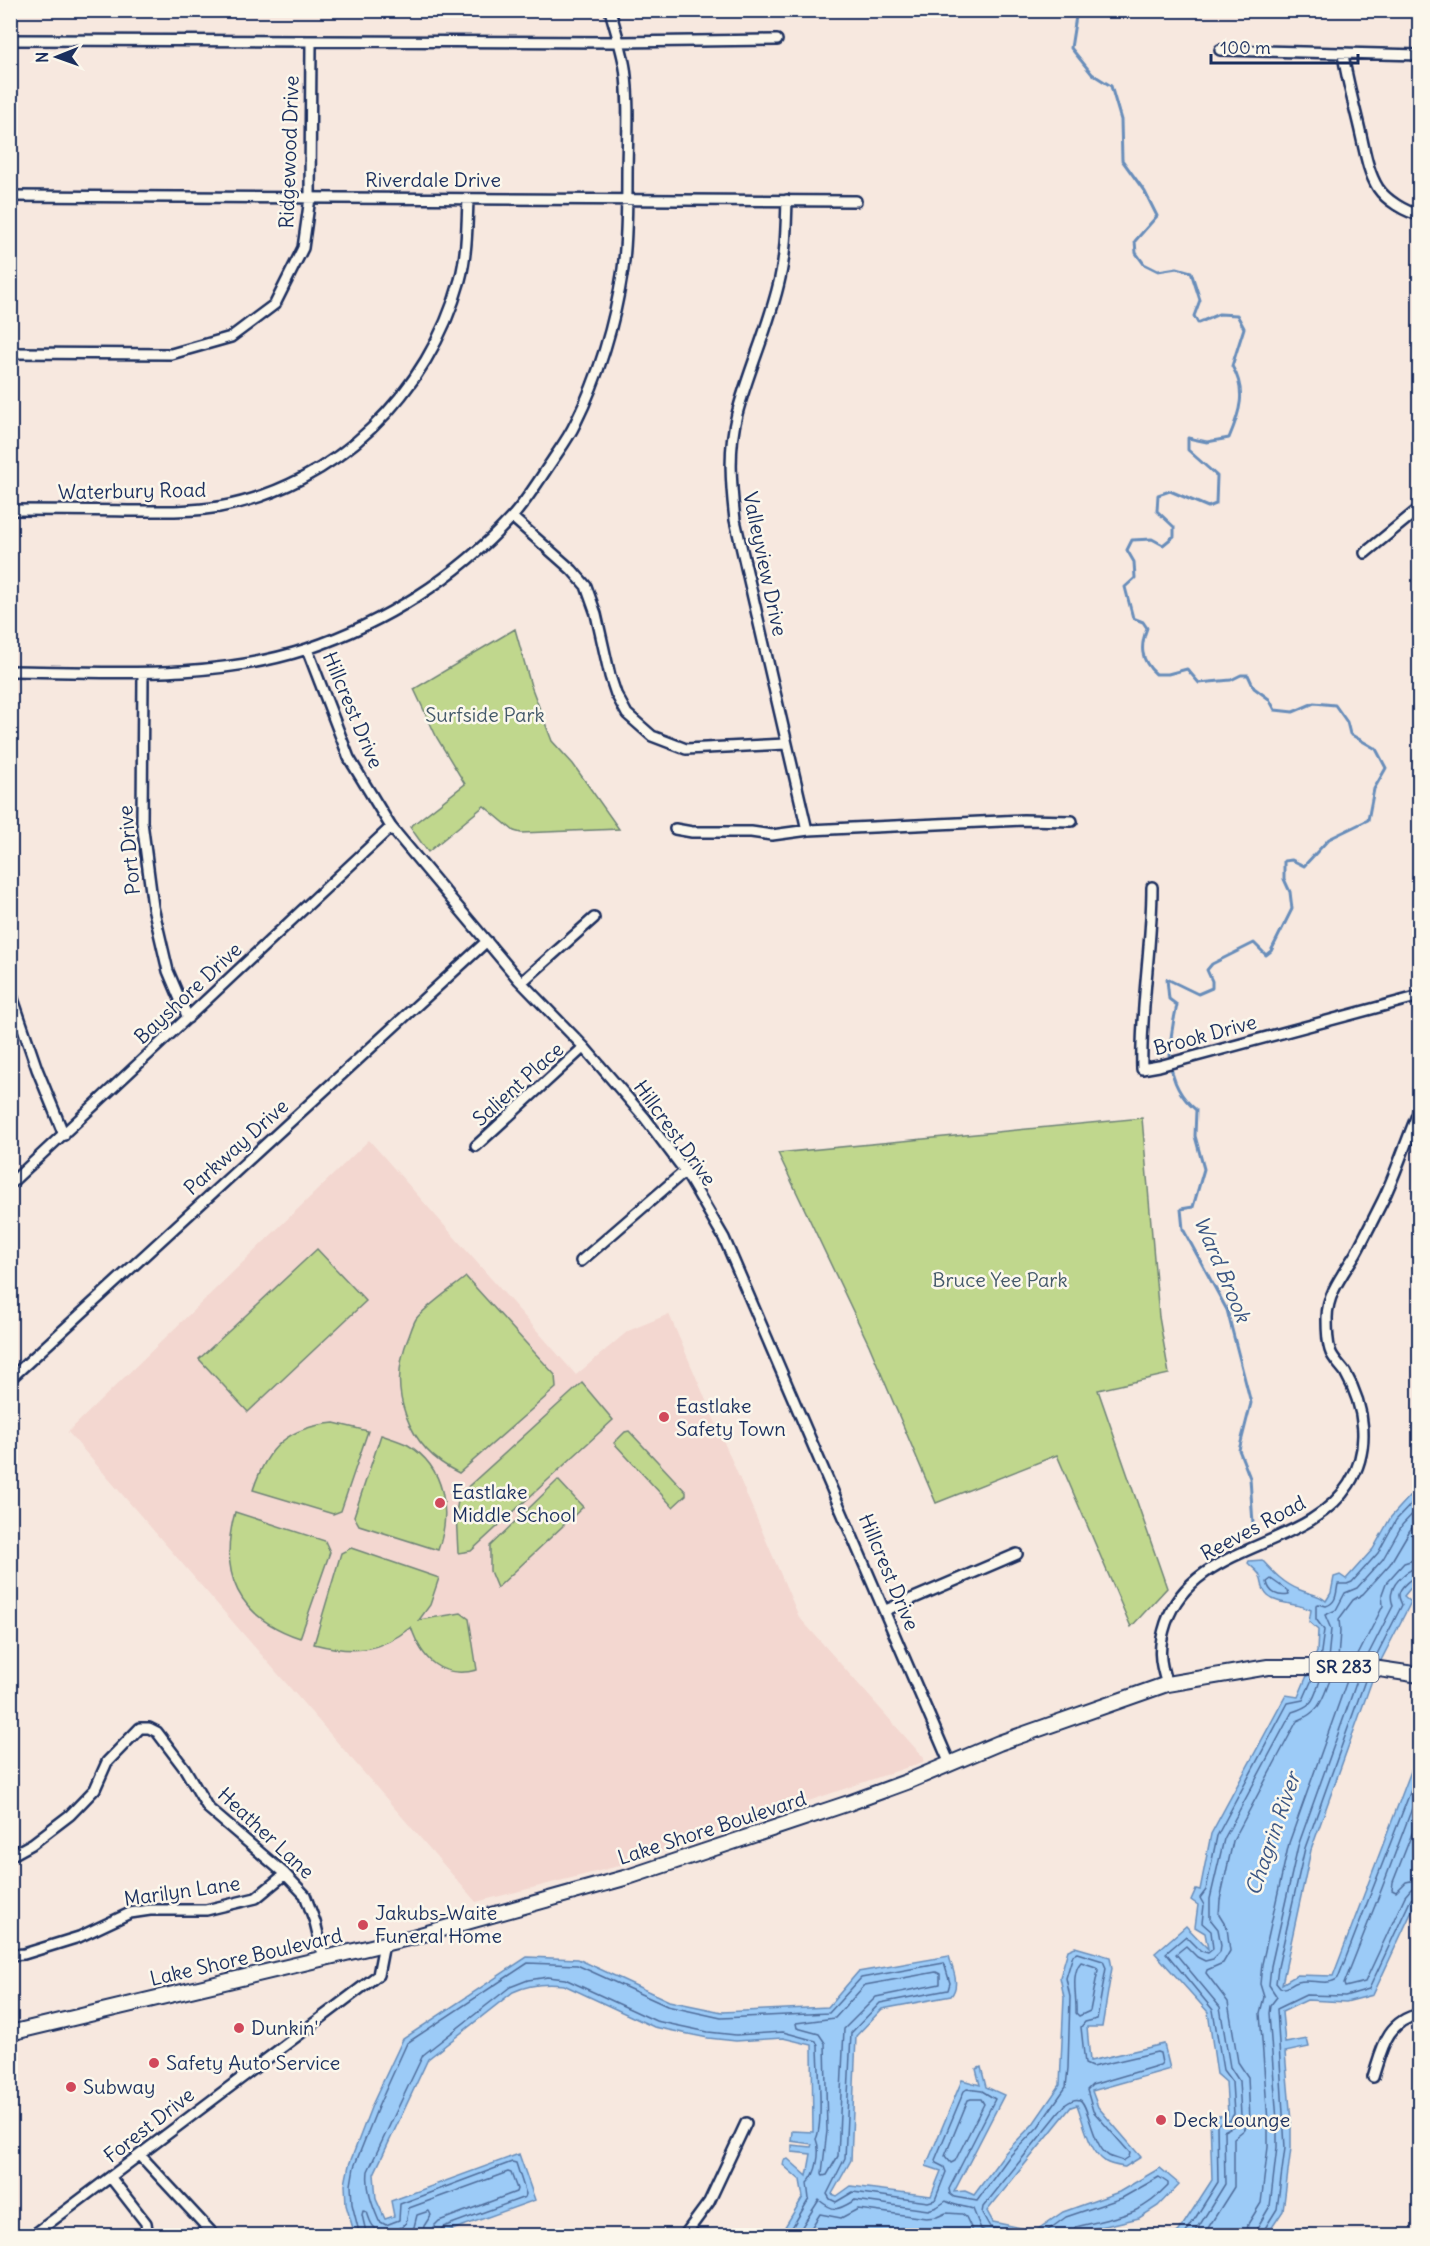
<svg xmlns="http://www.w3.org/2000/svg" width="1430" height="2246" font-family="Delius,sans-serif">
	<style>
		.built { fill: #f3d7d0 }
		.green { fill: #c0d78d; stroke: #6e8376; stroke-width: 1.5 }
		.water { fill: #9ccbf7; stroke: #688dba; stroke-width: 1.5 }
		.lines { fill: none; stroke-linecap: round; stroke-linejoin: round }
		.shore { stroke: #4f6d9b; stroke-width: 1.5 }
		.stream { stroke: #688dba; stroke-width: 3 }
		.minor-casing { stroke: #1b2f5e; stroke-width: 14 }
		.primary-casing { stroke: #1b2f5e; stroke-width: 18 }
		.minor { stroke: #fbf7ec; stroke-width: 9 }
		.primary { stroke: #fbf7ec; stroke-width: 14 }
		.poi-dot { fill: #d1495b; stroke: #fbf7ec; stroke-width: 2 }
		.labels { text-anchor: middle; stroke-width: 5; stroke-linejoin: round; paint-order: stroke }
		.shield { fill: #fbf7ec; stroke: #5e6b89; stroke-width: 1.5 }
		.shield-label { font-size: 18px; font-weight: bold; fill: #1b2f5e }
		.street-label { font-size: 20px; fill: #1b2f5e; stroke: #fbf7ec }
		.park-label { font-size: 20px; fill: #44596a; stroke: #fbf7ec }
		.poi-label { font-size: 20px; fill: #1b2f5e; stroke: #fbf7ec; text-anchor: start }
		.water-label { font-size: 21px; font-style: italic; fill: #3b5684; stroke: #fbf7ec }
	</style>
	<rect width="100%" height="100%" fill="#f7e8df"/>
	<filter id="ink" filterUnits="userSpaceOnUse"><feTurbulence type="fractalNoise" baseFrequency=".0167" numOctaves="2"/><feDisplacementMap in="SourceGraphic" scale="12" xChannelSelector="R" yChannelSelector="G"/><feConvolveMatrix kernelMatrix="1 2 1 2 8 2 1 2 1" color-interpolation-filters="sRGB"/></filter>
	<g filter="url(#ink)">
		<path class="built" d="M369,1140L576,1375L628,1331L669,1314L799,1617L924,1758L923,1762L615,1867L476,1902L68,1432Z"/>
		<path class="green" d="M515,629L531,686L552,741L573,764L619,829L521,833L514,831L484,806L428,852L410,827L465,784L437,738L414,689Z
			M1142,1118L1159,1317L1169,1374L1098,1390L1167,1588L1131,1627L1057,1455L936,1503L869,1345L778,1153Z
			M317,1249L366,1301L248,1412L199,1359Z
			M466,1277L555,1375L556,1388L459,1473C407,1448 386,1390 409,1336C411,1331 413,1324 416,1319C423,1309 455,1286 466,1277Z
			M582,1383L613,1420L471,1551L458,1553L456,1513L459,1495Z
			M334,1423L368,1431L341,1511L333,1514L253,1490C267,1447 288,1427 334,1423Z
			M629,1431L686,1492V1495L673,1507L614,1443L625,1432Z
			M381,1435C390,1438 400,1441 408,1445C445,1467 452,1512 438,1550L359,1525L354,1516Z
			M558,1480L583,1507L497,1588L490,1571V1546Z
			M235,1512L325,1541L330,1552L300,1638C237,1617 218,1574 235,1512Z
			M351,1548L439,1578L430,1605L419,1620L461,1613L469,1619L477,1670C441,1679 422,1660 411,1627C379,1653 352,1654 314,1644L341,1553Z"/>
		<path class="water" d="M1419,1486V1578L1404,1596L1411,1602L1375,1672L1311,1850L1282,1984L1297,1975L1333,1976L1419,1750V1896L1373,1995L1346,2002L1307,2000L1282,2012L1285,2043L1307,2039L1309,2047L1285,2052L1291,2121V2148L1283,2211L1267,2235H1174L1179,2231L1212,2180L1210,2117L1228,2115L1226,2082L1217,2074L1208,2012L1155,1953L1186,1926L1208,1949L1205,1933L1195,1927L1198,1905L1191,1900L1196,1889L1200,1890L1211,1834L1286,1695L1298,1697L1317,1652L1318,1630L1309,1622L1311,1610C1298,1603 1278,1605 1268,1596C1261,1590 1263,1581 1259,1574C1256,1570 1252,1567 1248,1563L1249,1561L1262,1560C1273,1572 1284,1584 1300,1590C1309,1594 1319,1594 1326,1601L1331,1593L1334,1577L1340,1575L1346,1579L1373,1549L1391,1517Z
			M1075,1947L1110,1957L1112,1968L1102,2027H1087L1090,2061L1164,2044L1170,2069L1092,2091L1098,2107L1141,2157L1125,2167C1119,2166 1111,2165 1106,2162C1088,2151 1084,2122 1077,2105L1071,2107L987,2211L993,2222L1035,2231L1063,2212L1119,2192L1160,2168L1179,2184L1158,2206L1139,2218L1067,2235H780L803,2197L800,2180L783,2165L784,2160L788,2159L807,2176L811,2154L792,2152V2145L811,2147L812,2144L791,2141L792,2131L813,2132L812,2045L783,2038L736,2041L708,2038L654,2027L564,1985C546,1983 529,1984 513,1992L428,2059L374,2174L376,2199L385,2219L394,2216L391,2201L519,2154L535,2200L438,2235L401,2236L400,2234L355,2235L346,2205L345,2184L349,2165L372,2105L403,2039L527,1957L578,1959L669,2001L722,2012L828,2007L858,1972L949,1956C952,1968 961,1985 951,1996L882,2009L856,2036L851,2160L832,2194L837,2196L851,2186L931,2196L941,2171L926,2166L962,2080L980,2085L976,2069L981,2067L986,2087L1004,2095L954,2192L965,2191L974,2195L1005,2153L1033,2124L1060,2085L1064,1997L1060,1977L1068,1950Z"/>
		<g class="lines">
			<path class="shore" d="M1271,1579L1288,1591L1289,1595C1278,1597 1269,1593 1267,1582Z
				M1320,1659L1324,1630L1316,1619V1605L1319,1604L1326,1606C1337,1603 1336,1593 1338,1584H1347L1352,1582L1378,1553L1396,1520L1420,1495
				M1328,1659L1331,1629L1325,1615L1336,1610L1345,1593L1357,1588L1383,1559L1402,1525L1420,1506
				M1338,1659L1340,1631L1339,1619L1353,1600L1363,1594L1390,1564L1410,1530L1420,1520
				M1356,1659L1383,1606L1382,1594L1386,1583L1404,1563L1420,1558
				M1366,1659L1393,1606C1392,1602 1390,1597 1392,1592C1394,1581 1409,1568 1420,1567
				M1374,1660L1402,1605C1401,1602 1399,1599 1399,1596C1398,1588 1413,1576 1420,1575
				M1367,1675L1305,1848L1278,1967L1276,1983L1280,1988C1288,1990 1290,1984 1298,1982C1311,1978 1328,1987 1338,1978L1420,1767
				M1420,1787L1382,1888L1344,1984L1345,1987L1365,1982L1405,1896L1411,1889L1420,1888
				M1420,1813L1393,1882L1392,1890L1396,1892L1406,1882L1420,1879
				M1081,1962L1096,1967L1098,1970L1090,2011L1079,2016L1076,2013C1077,1997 1070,1974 1081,1962Z
				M936,1972L940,1974V1984L876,1997L844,2029L838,2156L827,2175L823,2176L822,2173L827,2131L825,2043L819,2034L797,2028L796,2023L835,2018L865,1985Z
				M971,2099H981L984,2104L955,2161L951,2163L945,2156L968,2100Z
				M360,2236L352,2204L351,2185L354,2167L378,2107L407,2043L528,1963L577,1965L667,2006L721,2018L829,2013L861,1978L944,1963L950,1983L948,1990L880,2003L851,2033L845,2158L827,2194L830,2199L836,2202L853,2192L928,2202L935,2200L946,2172L944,2167L936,2163L935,2160L964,2091L967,2089L982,2091L995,2099L949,2189L950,2194L954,2197L977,2201L1009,2157L1038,2127L1066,2087L1068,2068L1070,1997L1066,1978L1073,1955L1077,1953L1103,1961L1106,1968L1097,2019L1085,2022L1081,2027L1085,2064L1092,2067L1157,2052L1160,2053L1162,2063L1160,2065L1092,2085L1087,2090L1093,2111L1130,2153L1129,2157L1123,2161C1119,2159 1113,2158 1109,2156C1092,2146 1089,2105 1080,2100C1075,2098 1070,2101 1066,2104L983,2207L982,2213L990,2227L1027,2236
				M367,2236L362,2215L363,2211L367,2212C369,2217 370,2223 374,2227C382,2237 399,2231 406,2223L409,2208L508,2172L511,2173L517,2189L516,2192L439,2221L433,2227L431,2236
				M406,2236L414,2227L417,2215L429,2211L431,2215L424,2226L422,2236
				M439,2236L440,2231L443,2227L525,2197L526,2194L516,2163L512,2162L400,2204L399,2220L386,2225L379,2221C372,2205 366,2189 368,2171L423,2055L510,1987L528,1980L548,1977L565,1979L656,2021L708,2032L736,2035L783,2032L816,2041L818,2046C818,2065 824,2124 816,2139C821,2151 817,2174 807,2183L809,2199L787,2236
				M796,2236L819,2200C835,2213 838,2210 855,2200L928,2210L937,2207L946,2201C954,2206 964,2206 973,2209L981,2229L993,2236
				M806,2236L820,2214L841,2218L858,2209L926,2218L937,2217L946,2213L962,2214L966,2217L975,2236
				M1040,2236L1066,2217L1122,2198L1159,2177L1168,2183V2186C1138,2218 1116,2216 1076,2227L1073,2231L1072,2236
				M1184,2236L1218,2182L1217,2124L1230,2120L1234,2114L1232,2082L1223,2070L1213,2010L1166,1953L1186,1936L1201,1951L1208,1953L1213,1949L1211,1931L1202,1923L1204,1905L1200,1898L1206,1890L1217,1836L1288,1703L1303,1700L1314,1675
				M1193,2236L1225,2184L1224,2131L1237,2124L1241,2115L1239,2081L1230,2067L1220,2007L1176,1954L1186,1946L1197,1957L1205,1961L1213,1959L1220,1952L1221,1945L1218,1929L1210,1919V1899L1224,1839L1292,1712C1316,1705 1313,1698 1322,1675
				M1203,2236L1234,2187V2138L1244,2130L1250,2120L1248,2077L1238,2062L1228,2002L1206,1973L1207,1970L1223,1963L1230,1951L1227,1928L1219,1915L1220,1900L1233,1841L1297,1721C1322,1711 1322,1699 1332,1675
				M1246,2236L1248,2224L1261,2203L1268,2147V2122L1260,2013L1264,1997L1260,1984L1262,1964L1289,1843L1349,1675
				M1255,2236L1257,2228L1270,2206L1277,2147V2121L1269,2013L1270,2006L1277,1997L1269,1985L1271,1966L1298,1846L1359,1675
				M1263,2236L1264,2230L1277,2209L1285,2148L1277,2009L1306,1995L1345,1996L1369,1989L1411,1899L1420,1895"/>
			<path class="stream" d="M1077,10L1071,48L1092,74L1111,86L1121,120L1122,160L1145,192L1157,216L1135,241L1136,253L1144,264L1158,271L1177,268L1191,272L1200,300L1194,316L1198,323L1219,314L1237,315L1244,328L1232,366C1247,391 1240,412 1229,438L1207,442L1188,438V450L1217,476L1216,504L1208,507L1170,491L1158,495L1157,511L1174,527V536L1163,545L1152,539L1132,540L1127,550L1134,562L1135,578L1125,587L1133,618L1143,622L1147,628C1140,646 1140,660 1156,674H1168L1187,669L1199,683L1231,680L1241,675H1248L1254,688L1269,699L1275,710L1293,712L1314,703L1335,705L1347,722L1350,734L1376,749L1386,768L1374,789L1368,820L1329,839L1304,866L1292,860L1284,861V879L1290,892L1292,909L1271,951L1266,955L1254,943L1212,964L1207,970L1212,981V988L1198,994L1167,979L1169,999L1177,1005C1168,1044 1162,1082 1196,1110L1195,1136L1204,1169L1193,1207L1181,1209L1183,1229L1227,1310L1251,1403L1239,1450L1250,1478L1253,1524"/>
			<defs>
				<path id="minor" d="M10,40L619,42L777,40
					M1220,50L1420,55
					M1343,54C1347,81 1355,108 1361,135C1365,152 1368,172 1378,188C1386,200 1405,212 1420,215
					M10,196L856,201
					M787,200C786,227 786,252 780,278C770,325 749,368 737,414C728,449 731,485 735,520L807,830
					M10,353L171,354L231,337L275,304L303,248L310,198L311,41
					M10,510C50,510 89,510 128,511C159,511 189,512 219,507C336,486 429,393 460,280C467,254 467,225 468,199
					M512,517L572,570L586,586L596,614L610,676L616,694L627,714L652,736L686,749L786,744
					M1365,553L1420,508
					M307,649L349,758L391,827L519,980L584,1047L645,1118L685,1171L724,1238L950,1764
					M10,671C109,672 212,680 307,649C384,623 456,578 511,518C526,502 539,480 552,461C560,449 569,437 575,424C599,376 615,322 623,269C627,239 627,208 627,177C627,141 630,104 625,68C622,49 615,29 610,10
					M143,673L142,822L153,907L168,971L188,1018
					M675,829L692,832H751L772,835L809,830L1023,820L1072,821
					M1152,887C1152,948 1140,1008 1142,1069L1159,1066L1420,996
					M522,982L594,918
					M10,990L37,1069L64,1135
					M476,1146L584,1047
					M10,1184L391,827
					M581,1261L685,1171
					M10,1379L487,941
					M886,1610L1017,1554
					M1167,1684C1159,1661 1158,1647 1166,1623C1194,1541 1307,1551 1349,1484C1371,1449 1365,1407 1345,1372C1340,1365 1332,1358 1330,1350C1327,1341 1327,1327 1327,1318C1327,1293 1344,1273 1356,1253C1365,1236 1374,1218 1383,1200C1397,1171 1407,1138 1420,1108
					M10,1856L32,1844L70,1815L95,1789L107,1762L140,1728H149L157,1732L185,1769L208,1808L285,1874L305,1895L315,1922L324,1959
					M10,1955L24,1954L79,1937L130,1913L150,1910H206L256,1898L285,1874
					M1373,2077C1382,2049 1386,2021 1420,2014
					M140,2155L215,2236
					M111,2178L146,2223L148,2236
					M32,2236L378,1975L384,1944
					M684,2236L709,2202L746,2123"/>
				<path id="primary" d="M10,2033L413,1937L628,1877L849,1803L909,1781L999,1743L1167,1684L1268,1667H1366L1420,1675"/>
			</defs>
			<use href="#minor" class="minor-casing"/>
			<use href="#primary" class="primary-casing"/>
			<use href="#minor" class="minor"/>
			<use href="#primary" class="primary"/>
		</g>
	</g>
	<g class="poi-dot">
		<circle cx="664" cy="1417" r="6"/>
		<circle cx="440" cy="1503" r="6"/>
		<circle cx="363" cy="1925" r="6"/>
		<circle cx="239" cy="2028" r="6"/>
		<circle cx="154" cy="2063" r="6"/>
		<circle cx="71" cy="2087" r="6"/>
		<circle cx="1161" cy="2120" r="6"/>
	</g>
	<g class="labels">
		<rect class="shield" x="1309.5" y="1652" width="69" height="30" rx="4.5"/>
		<g class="shield-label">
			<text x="1344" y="1673">SR 283</text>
		</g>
		<g class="street-label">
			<text transform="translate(289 152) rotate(-88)" y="7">Ridgewood Drive</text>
			<text x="433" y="187">Riverdale Drive</text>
			<text transform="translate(132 491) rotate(-1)" y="7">Waterbury Road</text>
			<text transform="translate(765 564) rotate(78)" y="7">Valleyview Drive</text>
			<text transform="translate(353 710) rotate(67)" y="7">Hillcrest Drive</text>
			<text transform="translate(129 850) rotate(-95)" y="7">Port Drive</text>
			<text transform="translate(188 993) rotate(-43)" y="7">Bayshore Drive</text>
			<text transform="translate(1205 1035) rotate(-15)" y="7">Brook Drive</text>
			<text transform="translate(518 1084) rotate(-42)" y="7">Salient Place</text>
			<text transform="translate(675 1133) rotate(54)" y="7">Hillcrest Drive</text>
			<text transform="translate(236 1147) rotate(-42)" y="7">Parkway Drive</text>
			<text transform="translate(1253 1528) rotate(-28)" y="7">Reeves Road</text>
			<text transform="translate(889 1572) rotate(67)" y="7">Hillcrest Drive</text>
			<text transform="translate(712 1828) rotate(-18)" y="7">Lake Shore Boulevard</text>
			<text transform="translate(266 1833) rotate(43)" y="7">Heather Lane</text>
			<text transform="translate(182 1891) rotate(-8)" y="7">Marilyn Lane</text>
			<text transform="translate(246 1957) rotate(-13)" y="7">Lake Shore Boulevard</text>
			<text transform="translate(149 2125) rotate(-38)" y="7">Forest Drive</text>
		</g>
		<g class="park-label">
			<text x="485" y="722">Surfside Park</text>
			<text x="1000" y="1287">Bruce Yee Park</text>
		</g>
		<g class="poi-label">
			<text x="676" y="1413">Eastlake<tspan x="676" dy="23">Safety Town</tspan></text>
			<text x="452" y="1499">Eastlake<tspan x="452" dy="23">Middle School</tspan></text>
			<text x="375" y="1920">Jakubs-Waite<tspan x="375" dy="23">Funeral Home</tspan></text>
			<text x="251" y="2035">Dunkin'</text>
			<text x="166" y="2070">Safety Auto Service</text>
			<text x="83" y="2094">Subway</text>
			<text x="1173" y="2127">Deck Lounge</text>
		</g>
		<g class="water-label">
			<text transform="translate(1222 1269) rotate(67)" y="7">Ward Brook</text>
			<text transform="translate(1273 1834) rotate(-71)" y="7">Chagrin River</text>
		</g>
	</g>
	<rect width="1430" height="2246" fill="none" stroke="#fbf7ec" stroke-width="36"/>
	<rect x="18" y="18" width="1394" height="2210" fill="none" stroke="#1b2f5e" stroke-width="2" filter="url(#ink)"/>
	<g transform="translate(57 57) rotate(269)" stroke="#fbf7ec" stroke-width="4.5" paint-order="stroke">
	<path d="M0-4.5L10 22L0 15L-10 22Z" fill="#1b2f5e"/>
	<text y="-9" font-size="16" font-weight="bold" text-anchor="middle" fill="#1b2f5e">N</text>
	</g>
	<path d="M1211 54v9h147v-9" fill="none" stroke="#1b2f5e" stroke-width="3"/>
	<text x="1220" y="54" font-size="18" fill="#1b2f5e" stroke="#fbf7ec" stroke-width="4.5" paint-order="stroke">100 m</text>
</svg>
